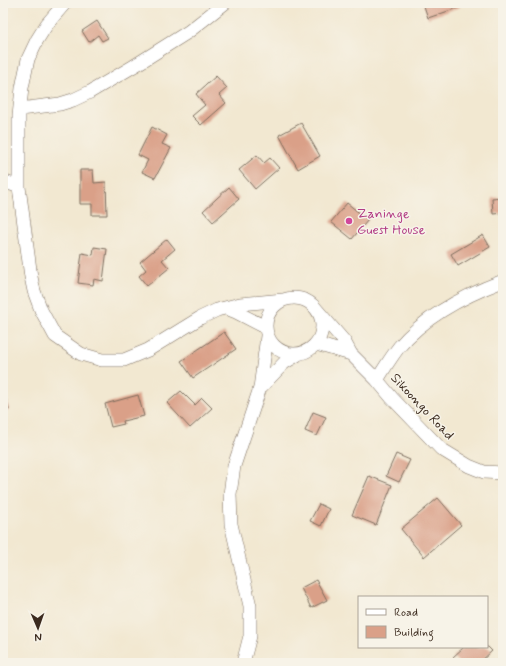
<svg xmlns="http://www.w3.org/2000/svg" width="506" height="666" font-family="Mynerve,sans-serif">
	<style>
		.building { fill: #daa088 }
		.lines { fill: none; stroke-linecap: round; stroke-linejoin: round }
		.minor-casing { stroke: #7b6c5d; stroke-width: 14 }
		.minor { stroke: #fff; stroke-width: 13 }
		.hotel-dot { fill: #d1479c; stroke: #f7f3e8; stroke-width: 1.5 }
		.labels { text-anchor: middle; stroke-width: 3; stroke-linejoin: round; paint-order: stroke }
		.hotel-label { font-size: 14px; fill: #b23c85; stroke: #f7f3e8; text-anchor: start }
		.street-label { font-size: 14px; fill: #3b2a1e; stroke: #f7f3e8 }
	</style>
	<rect width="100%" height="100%" fill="#f7f3e8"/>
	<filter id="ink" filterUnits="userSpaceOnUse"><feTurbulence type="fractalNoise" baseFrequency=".025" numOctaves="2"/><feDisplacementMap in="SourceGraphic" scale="8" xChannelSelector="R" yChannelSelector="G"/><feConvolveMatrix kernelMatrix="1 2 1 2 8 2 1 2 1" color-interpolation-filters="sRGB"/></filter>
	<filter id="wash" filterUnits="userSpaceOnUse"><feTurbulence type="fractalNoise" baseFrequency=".012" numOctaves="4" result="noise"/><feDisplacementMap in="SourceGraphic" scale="16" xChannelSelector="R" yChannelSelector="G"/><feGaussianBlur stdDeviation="0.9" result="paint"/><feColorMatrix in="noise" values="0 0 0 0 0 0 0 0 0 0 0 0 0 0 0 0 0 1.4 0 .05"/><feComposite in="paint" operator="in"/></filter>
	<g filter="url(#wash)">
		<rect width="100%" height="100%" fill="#f2e8d1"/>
		<g id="blocks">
			<path class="building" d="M423,3H459L460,7L428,18Z
				M97,21L108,38L102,41L98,35L89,42L82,31Z
				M216,76L227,88L219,95L226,103L201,125L192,116L205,105L196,94Z
				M301,123L320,156L298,169L279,135Z
				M152,127L167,135L162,144L171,148L155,178L142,172L148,160L138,155Z
				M257,155L264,163L270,158L279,168L255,189L239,170Z
				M80,170H93L94,183L106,182L107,215H92V204H80Z
				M229,187L239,199L213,222L203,211Z
				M503,197V213L493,214L492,198Z
				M347,203L368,220L352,239L331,222Z
				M483,235L490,247L458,266L451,254Z
				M167,239L175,249L162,260L169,268L147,286L139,276L146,270L140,262Z
				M94,247L107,249L103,281L94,279L93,285L78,283L82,253L93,255Z
				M224,332L236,349L193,378L181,361Z
				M3,385L9,410L3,411Z
				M181,391L195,405L202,398L212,408L190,428L167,403Z
				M138,395L144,416L123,421L124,424L111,427L105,404Z
				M313,412L326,417L317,436L305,431Z
				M396,454L410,460L399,482L386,476Z
				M369,476L392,485L376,525L352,515Z
				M438,498L461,525L424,557L401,529Z
				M319,504L329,509L321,526L310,521Z
				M316,580L327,600L311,608L301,588Z
				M464,647H488L492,651L479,663H459L453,657Z"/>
		</g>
	</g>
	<g filter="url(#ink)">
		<use href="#blocks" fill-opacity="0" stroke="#7b6c5d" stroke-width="1"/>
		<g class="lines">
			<defs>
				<path id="minor" d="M65,3L47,24L37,40L28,59L22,88L19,116V187L31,277L34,291L41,310L55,336L81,354L102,360H124L148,350L200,318L217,310L240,304L283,300
					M20,109L60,104L73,100L90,92L134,66L188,32L225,3
					M3,181L19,187
					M266 326a28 28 0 1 1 56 0a28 28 0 1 1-56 0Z
					M226,308L236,312L265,327
					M317,310L344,341L351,354L377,380L392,398L441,449L469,466L484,472L503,473
					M316,344L351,354
					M377,380C384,369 391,357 399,347C425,316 466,295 503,281
					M260,388L284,363L297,355
					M243,663L250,636V606L231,524L230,494L234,466L260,388L267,336"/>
			</defs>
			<use href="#minor" class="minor-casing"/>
			<use href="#minor" class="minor"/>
		</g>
	</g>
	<circle class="hotel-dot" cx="349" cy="221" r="4"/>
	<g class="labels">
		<g class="hotel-label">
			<text x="357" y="218">Zaninge<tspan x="357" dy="16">Guest House</tspan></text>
		</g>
		<g class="street-label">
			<text transform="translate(423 406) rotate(47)" y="5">Sikoongo Road</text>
		</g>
	</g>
	<rect width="506" height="666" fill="none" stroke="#f7f3e8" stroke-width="16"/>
	<rect x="358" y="596" width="130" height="52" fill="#f7f3e8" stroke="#aca397"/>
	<rect x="366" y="609" width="20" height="6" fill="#ffffff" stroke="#aca397"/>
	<text x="394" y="616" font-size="12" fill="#3b2a1e">Road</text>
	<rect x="366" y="626" width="20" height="12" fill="#daa088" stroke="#aca397"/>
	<text x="394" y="636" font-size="12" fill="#3b2a1e">Building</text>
	<g transform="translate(38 628) rotate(178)" stroke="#f7f3e8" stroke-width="3" paint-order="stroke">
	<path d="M0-3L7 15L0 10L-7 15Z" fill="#3b2a1e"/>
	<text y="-6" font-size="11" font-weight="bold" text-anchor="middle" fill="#3b2a1e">N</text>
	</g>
</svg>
